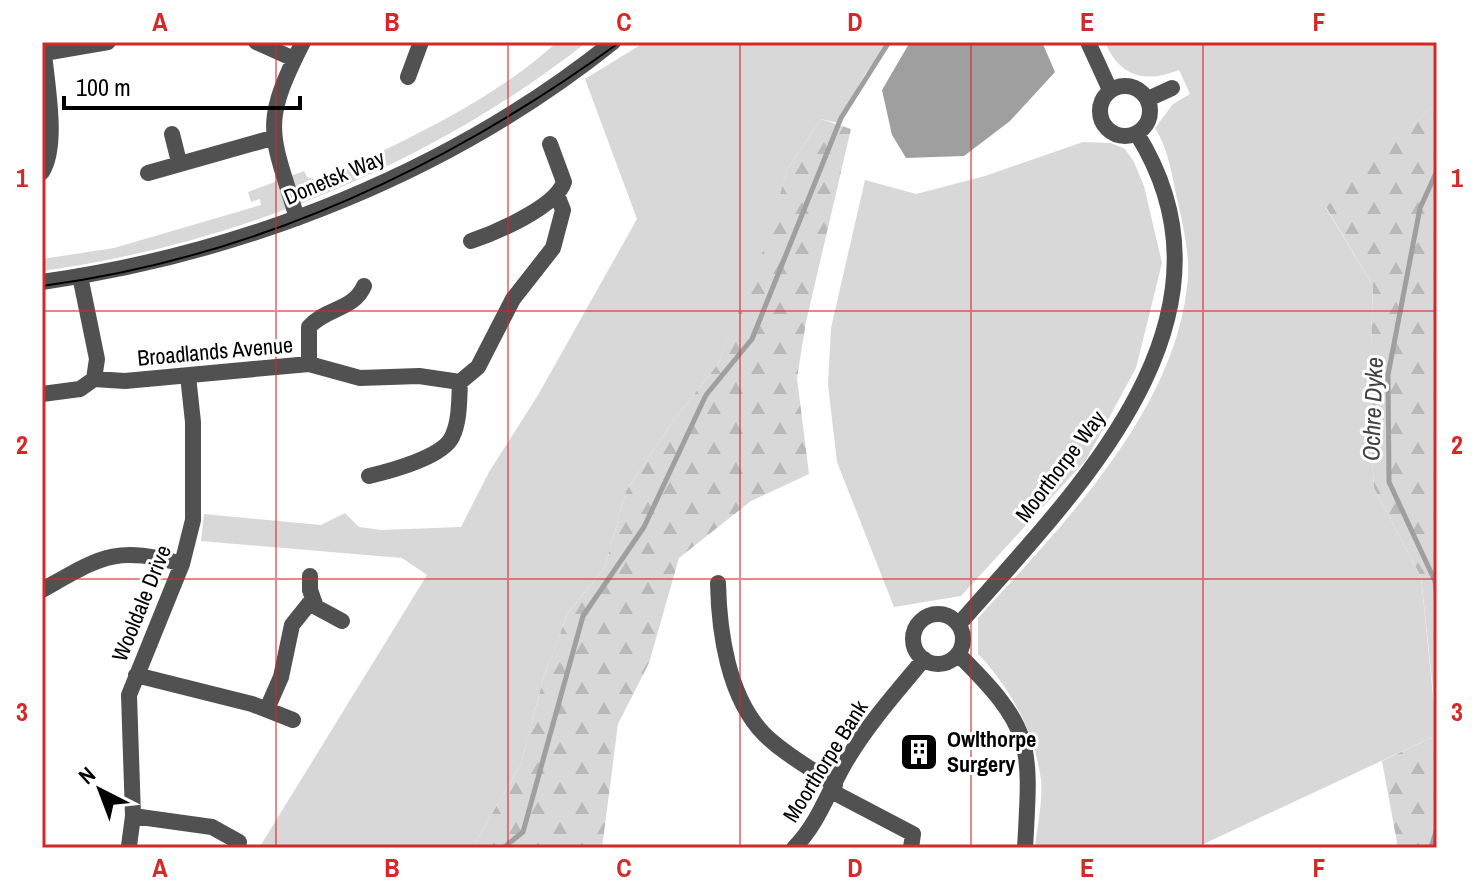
<svg xmlns="http://www.w3.org/2000/svg" width="1479" height="890" font-family="'Archivo Narrow',sans-serif">
	<style>
		.green { fill: #d8d8d8 }
		.forest { fill: url(#forest-firs) }
		.water { fill: #9f9f9f }
		.lines { fill: none; stroke-linecap: round; stroke-linejoin: round }
		.stream { stroke: #9f9f9f; stroke-width: 5 }
		.minor { stroke: #515151; stroke-width: 16 }
		.tertiary { stroke: #515151; stroke-width: 16 }
		.tram { stroke: #000; stroke-width: 2 }
		.grid { fill: none; stroke: #d62828; stroke-width: 2; stroke-opacity: 0.55 }
		.labels { text-anchor: middle; stroke-width: 6; stroke-linejoin: round; paint-order: stroke }
		.street-label { font-size: 22px; fill: #000; stroke: #fff }
		.poi-label { font-size: 22px; font-weight: bold; fill: #000; stroke: #fff; text-anchor: start }
		.water-label { font-size: 24px; font-style: italic; fill: #404040; stroke: #fff }
		.neatline { fill: none; stroke: #d62828; stroke-width: 3 }
		.grid-label { font-size: 26px; text-anchor: middle; font-weight: bold; fill: #d62828 }
	</style>
	<defs>
		<pattern id="forest-firs" width="22" height="20" patternUnits="userSpaceOnUse" patternTransform="scale(2)"><rect width="22" height="20" fill="#d8d8d8"/><path d="M5 1l3.5 6h-7zM16 11l3.5 6h-7z" fill="#b8b8b8"/></pattern>
	</defs>
	<rect width="100%" height="100%" fill="#fff"/>
	<path class="green" d="M557,42H587C432,164 237,244 42,271V259L114,248L261,205L260,199L251,202L248,192L304,171L307,177L320,181C401,142 489,104 557,42Z
		M645,42H889L865,74L838,123L821,119L786,171L773,228L718,364L676,417L626,491L605,567L568,613L544,676L521,764L472,848H259L427,575L402,558L201,541L204,514L321,525L345,513L359,527L381,530L461,527L489,472L538,395L637,219L585,79Z
		M1105,42H1437V102L1326,208L1373,286L1369,407L1374,488L1421,577L1437,735L1195,848H1035C1037,827 1043,801 1041,780C1035,733 1010,687 978,654V618C1060,528 1173,414 1187,287C1191,258 1184,231 1178,203C1172,177 1169,150 1155,128L1173,104L1190,94L1179,70C1144,84 1119,76 1105,42Z
		M1083,142L1111,143L1125,149L1134,162L1144,186L1162,263L1136,368L1086,460L961,596L894,607L837,462L828,385L831,328L865,180L916,194L985,176Z"/>
	<path class="forest" d="M1437,102V727L1421,577L1374,488L1369,407L1373,286L1326,207Z
		M821,119L851,129L806,322L797,378L809,474L751,501L679,558L649,663L618,724L602,848H472L521,764L544,676L568,613L605,567L626,491L676,417L718,364L772,228L786,171Z
		M1437,735V848H1398L1382,761Z"/>
	<path class="water" d="M910,42H1042L1055,72L1010,121L964,156L906,158L892,135L882,90Z"/>
	<g class="lines">
		<path class="stream" d="M1437,171L1420,208L1388,375L1389,482L1435,581L1437,596
			M503,848L523,832L583,616L644,527L706,395L752,339L841,118L889,42
			M1431,848L1437,828"/>
		<path class="minor" d="M256,42L294,59
			M1088,42L1110,90
			M44,53L108,42
			M408,77L421,42
			M1100 111a25 25 0 1 1 50 0a25 25 0 1 1-50 0Z
			M1148,99L1172,88
			M172,134L179,162
			M42,172C60,143 45,77 43,42
			M148,173L272,138
			M297,218C271,132 260,126 303,42
			M471,241C495,233 556,207 564,182L550,144
			M80,276L97,359L94,379
			M309,364V327C325,308 354,310 364,286
			M42,394L80,389L94,379L125,381L309,364L360,378L419,376L460,382L478,367L513,299L553,248L563,210L557,195
			M369,476C390,471 443,457 452,437C460,421 459,399 460,382
			M310,576V590L316,607L342,621
			M718,583C719,632 728,697 764,734C784,754 812,769 835,785
			M42,590C101,557 114,545 182,564
			M913 639a25 25 0 1 1 50 0a25 25 0 1 1-50 0Z
			M959,624C1075,492 1253,320 1137,134
			M958,654C1034,729 1031,744 1025,848
			M136,675L252,704L293,720
			M267,709L281,677L292,625L312,600
			M833,792L913,834L911,848
			M133,816L212,827L239,842
			M129,846L133,816L129,695L182,564L193,520V422L188,376
			M794,848C819,822 827,794 845,763C867,725 896,693 924,659"/>
		<path class="tertiary" d="M42,282C246,253 451,172 613,42"/>
		<path class="tram" d="M42,286C254,258 448,167 620,42"/>
	</g>
	<path class="grid" d="M276,42V848M508,42V848M740,42V848M971,42V848M1203,42V848M42,311H1437M42,579H1437"/>
	<defs>
		<symbol id="building-square" viewBox="-11 -11 22 22"><rect x="-9" y="-9" width="18" height="18" rx="4" fill="#000" stroke="#fff"/><path d="M-4-6H4V6H1V3H-1V6H-4ZM-2.5-4.3h1.7v1.8h-1.7ZM.8-4.3h1.7v1.8H.8ZM-2.5-1h1.7V.8h-1.7ZM.8-1h1.7V.8H.8Z" fill="#fff"/></symbol>
	</defs>
	<g fill-rule="evenodd">
		<use href="#building-square" x="897" y="730" width="44" height="44"/>
	</g>
	<g class="labels">
		<g class="street-label">
			<text transform="translate(334 177) rotate(-23)" y="8">Donetsk Way</text>
			<text transform="translate(215 351) rotate(-5)" y="8">Broadlands Avenue</text>
			<text transform="translate(1060 466) rotate(-53)" y="8">Moorthorpe Way</text>
			<text transform="translate(141 603) rotate(-68)" y="8">Wooldale Drive</text>
			<text transform="translate(825 761) rotate(-58)" y="8">Moorthorpe Bank</text>
		</g>
		<g class="poi-label">
			<text x="947" y="747">Owlthorpe<tspan x="947" dy="25">Surgery</tspan></text>
		</g>
		<g class="water-label">
			<text transform="translate(1373 409) rotate(-88)" y="8">Ochre Dyke</text>
		</g>
	</g>
	<rect width="1479" height="890" fill="none" stroke="#ffffff" stroke-width="88"/>
	<g transform="translate(100 790) rotate(318)" stroke="#ffffff" stroke-width="6" paint-order="stroke">
	<path d="M0-6L14 30L0 20L-14 30Z" fill="#000000"/>
	<text y="-12" font-size="22" font-weight="bold" text-anchor="middle" fill="#000000">N</text>
	</g>
	<path d="M64 96v12h236v-12" fill="none" stroke="#000000" stroke-width="4"/>
	<text x="76" y="96" font-size="24" fill="#000000" stroke="#ffffff" stroke-width="6" paint-order="stroke">100 m</text>
	<rect x="44" y="44" width="1391" height="802" class="neatline"/>
	<g class="grid-label">
		<text x="160" y="31">A</text>
		<text x="392" y="31">B</text>
		<text x="624" y="31">C</text>
		<text x="855" y="31">D</text>
		<text x="1087" y="31">E</text>
		<text x="1319" y="31">F</text>
		<text x="22" y="187">1</text>
		<text x="1457" y="187">1</text>
		<text x="22" y="454">2</text>
		<text x="1457" y="454">2</text>
		<text x="22" y="721">3</text>
		<text x="1457" y="721">3</text>
		<text x="160" y="877">A</text>
		<text x="392" y="877">B</text>
		<text x="624" y="877">C</text>
		<text x="855" y="877">D</text>
		<text x="1087" y="877">E</text>
		<text x="1319" y="877">F</text>
	</g>
</svg>
